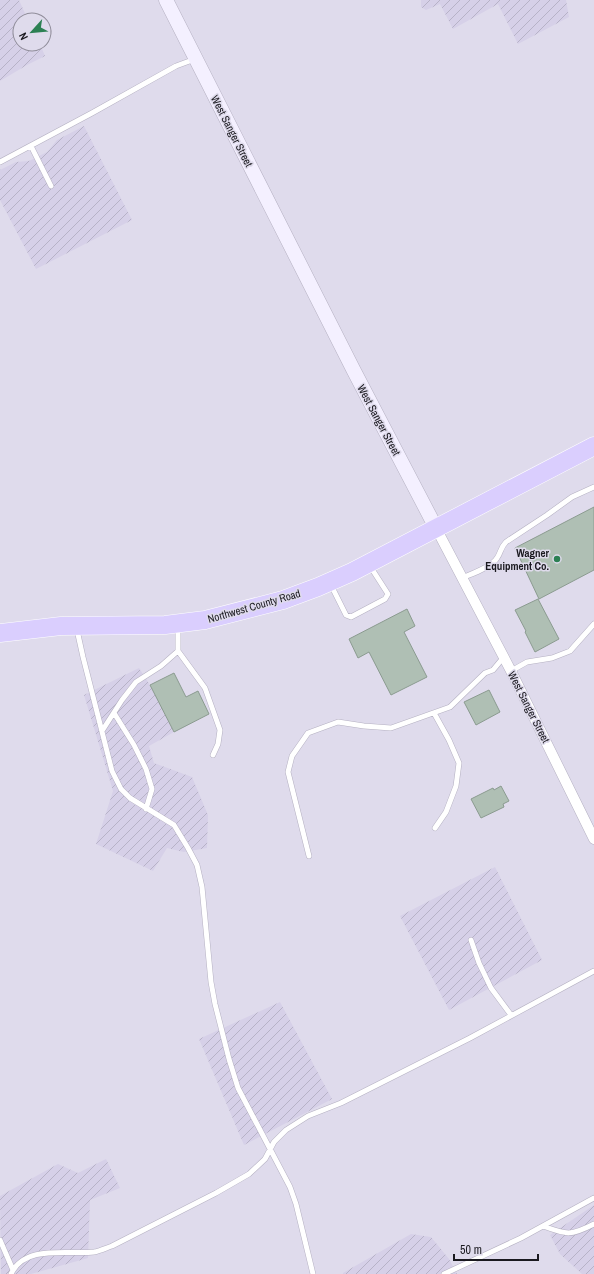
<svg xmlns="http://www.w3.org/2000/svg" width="594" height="1274" font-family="'Archivo Narrow',sans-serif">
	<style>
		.industrial { fill: url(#industrial-furrows) }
		.building { fill: #afbfb4; stroke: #8b9b90 }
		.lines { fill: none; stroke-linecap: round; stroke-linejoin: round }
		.lane-casing { stroke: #b5b1c2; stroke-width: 6 }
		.street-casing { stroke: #b5b1c2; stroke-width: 11 }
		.secondary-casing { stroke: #b5b1c2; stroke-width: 15 }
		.highway-casing { stroke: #fff; stroke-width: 19 }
		.lane { stroke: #fff; stroke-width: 5 }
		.street { stroke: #fff; stroke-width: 10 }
		.secondary { stroke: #f4f0ff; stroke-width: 14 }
		.highway { stroke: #dacefe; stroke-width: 18 }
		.poi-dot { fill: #2c8053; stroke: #dfdbec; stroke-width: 1.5 }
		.labels { text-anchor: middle; stroke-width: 3; stroke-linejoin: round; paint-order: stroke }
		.street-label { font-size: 11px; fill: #1a191f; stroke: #dfdbec }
		.poi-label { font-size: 11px; font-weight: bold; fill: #1a191f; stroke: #dfdbec; text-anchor: end }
	</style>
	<defs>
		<pattern id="industrial-furrows" width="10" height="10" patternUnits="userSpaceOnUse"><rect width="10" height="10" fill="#d6d0e8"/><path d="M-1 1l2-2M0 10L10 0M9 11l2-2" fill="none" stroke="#b7b2c7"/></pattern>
	</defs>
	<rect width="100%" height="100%" fill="#dfdbec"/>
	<path class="industrial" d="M0,0H19L28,20H20V44H40L45,56L27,65L0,81Z
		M421,0H566L569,17L518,44L498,4L453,29L440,4L426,10L421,7Z
		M84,126L132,220L36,269L0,200V170L16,162L29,161L47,152L57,140Z
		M139,668L150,685L174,732L149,746L154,763L192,777L208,815L207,848L184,852L167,848L153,871L96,844L113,791L84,695Z
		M495,867L542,960L449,1010L400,916Z
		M280,1002L332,1099L244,1145L199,1039Z
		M106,1159L120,1188L90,1200L88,1258L31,1274H1L0,1196L58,1164L78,1173Z
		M594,1205V1274H582L560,1254L550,1235Z
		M411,1234L431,1237L449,1259L457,1274H343V1273Z"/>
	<path class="building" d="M594,507V570L539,599L515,548Z
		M538,599L559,639L535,652L525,632L526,631L515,610Z
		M407,609L415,626L404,632L427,677L391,695L369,652L358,658L349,639Z
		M174,673L186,697L198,691L209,714L174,732L150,685Z
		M489,690L500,712L476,725L464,702Z
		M501,786L509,801L503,804L504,807L481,818L471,799L493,788L494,790Z"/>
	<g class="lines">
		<defs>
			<path id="lane" d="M31,146L51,186
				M0,162L92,113L176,66L195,59
				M462,578C471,574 492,567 497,558C501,553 500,548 506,542L547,515L572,497L594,487
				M331,585L346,615L351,617L385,599L388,594L370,566
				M77,630L83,657L112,771L121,789L130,798L174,825L188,848L197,865L202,887L211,982L215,1004L229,1059L238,1088L290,1187L296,1204L313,1274
				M178,651L205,688L220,730L218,744L213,755
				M511,671L527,662L552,658L570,651L594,624
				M114,713L134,745L146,769L152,789L146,809
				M434,713L449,740L459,763L456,786L446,812L435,828
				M102,731L122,700L136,682L161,666L178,651V626
				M309,856L288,772L292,756L308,733L338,722L364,726L391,728L450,707L485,673L493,670L503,658
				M471,940L479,963L491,988L511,1015
				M543,1226C567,1235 571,1236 594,1224
				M0,1240L13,1270
				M11,1274C25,1244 68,1255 94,1252C100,1251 106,1248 112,1246L216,1193L249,1174L265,1159L274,1142L286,1130L308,1116L341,1103L470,1038L594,971
				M444,1274L521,1238L594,1198"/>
			<path id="street" d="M436,528L511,671L594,839"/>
			<path id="secondary" d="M166,0L354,371L436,528"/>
			<path id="highway" d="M0,633L61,626L165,625L205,620L283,600L318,587L352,572L594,446"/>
		</defs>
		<use href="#lane" class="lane-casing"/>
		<use href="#street" class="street-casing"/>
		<use href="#secondary" class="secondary-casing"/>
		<use href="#highway" class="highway-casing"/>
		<use href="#lane" class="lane"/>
		<use href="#street" class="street"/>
		<use href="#secondary" class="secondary"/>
		<use href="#highway" class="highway"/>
	</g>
	<circle class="poi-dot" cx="557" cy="559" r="4"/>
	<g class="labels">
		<g class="street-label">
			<text transform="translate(232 131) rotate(63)" y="4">West Sanger Street</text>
			<text transform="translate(379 420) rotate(62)" y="4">West Sanger Street</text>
			<text transform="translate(254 606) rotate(-16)" y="4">Northwest County Road</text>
			<text transform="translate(529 707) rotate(63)" y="4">West Sanger Street</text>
		</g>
		<g class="poi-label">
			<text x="549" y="557">Wagner<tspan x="549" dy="13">Equipment Co.</tspan></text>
		</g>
	</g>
	<g transform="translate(32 32) rotate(243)"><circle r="19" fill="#dfdbec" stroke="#908d9a"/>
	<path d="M0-3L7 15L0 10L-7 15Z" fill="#2c8053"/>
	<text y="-6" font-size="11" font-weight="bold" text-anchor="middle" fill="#1a191f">N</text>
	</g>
	<path d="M454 1254v6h84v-6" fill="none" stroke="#1a191f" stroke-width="2"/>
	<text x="460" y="1254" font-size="12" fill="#1a191f" stroke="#dfdbec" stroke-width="3" paint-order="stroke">50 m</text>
</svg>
